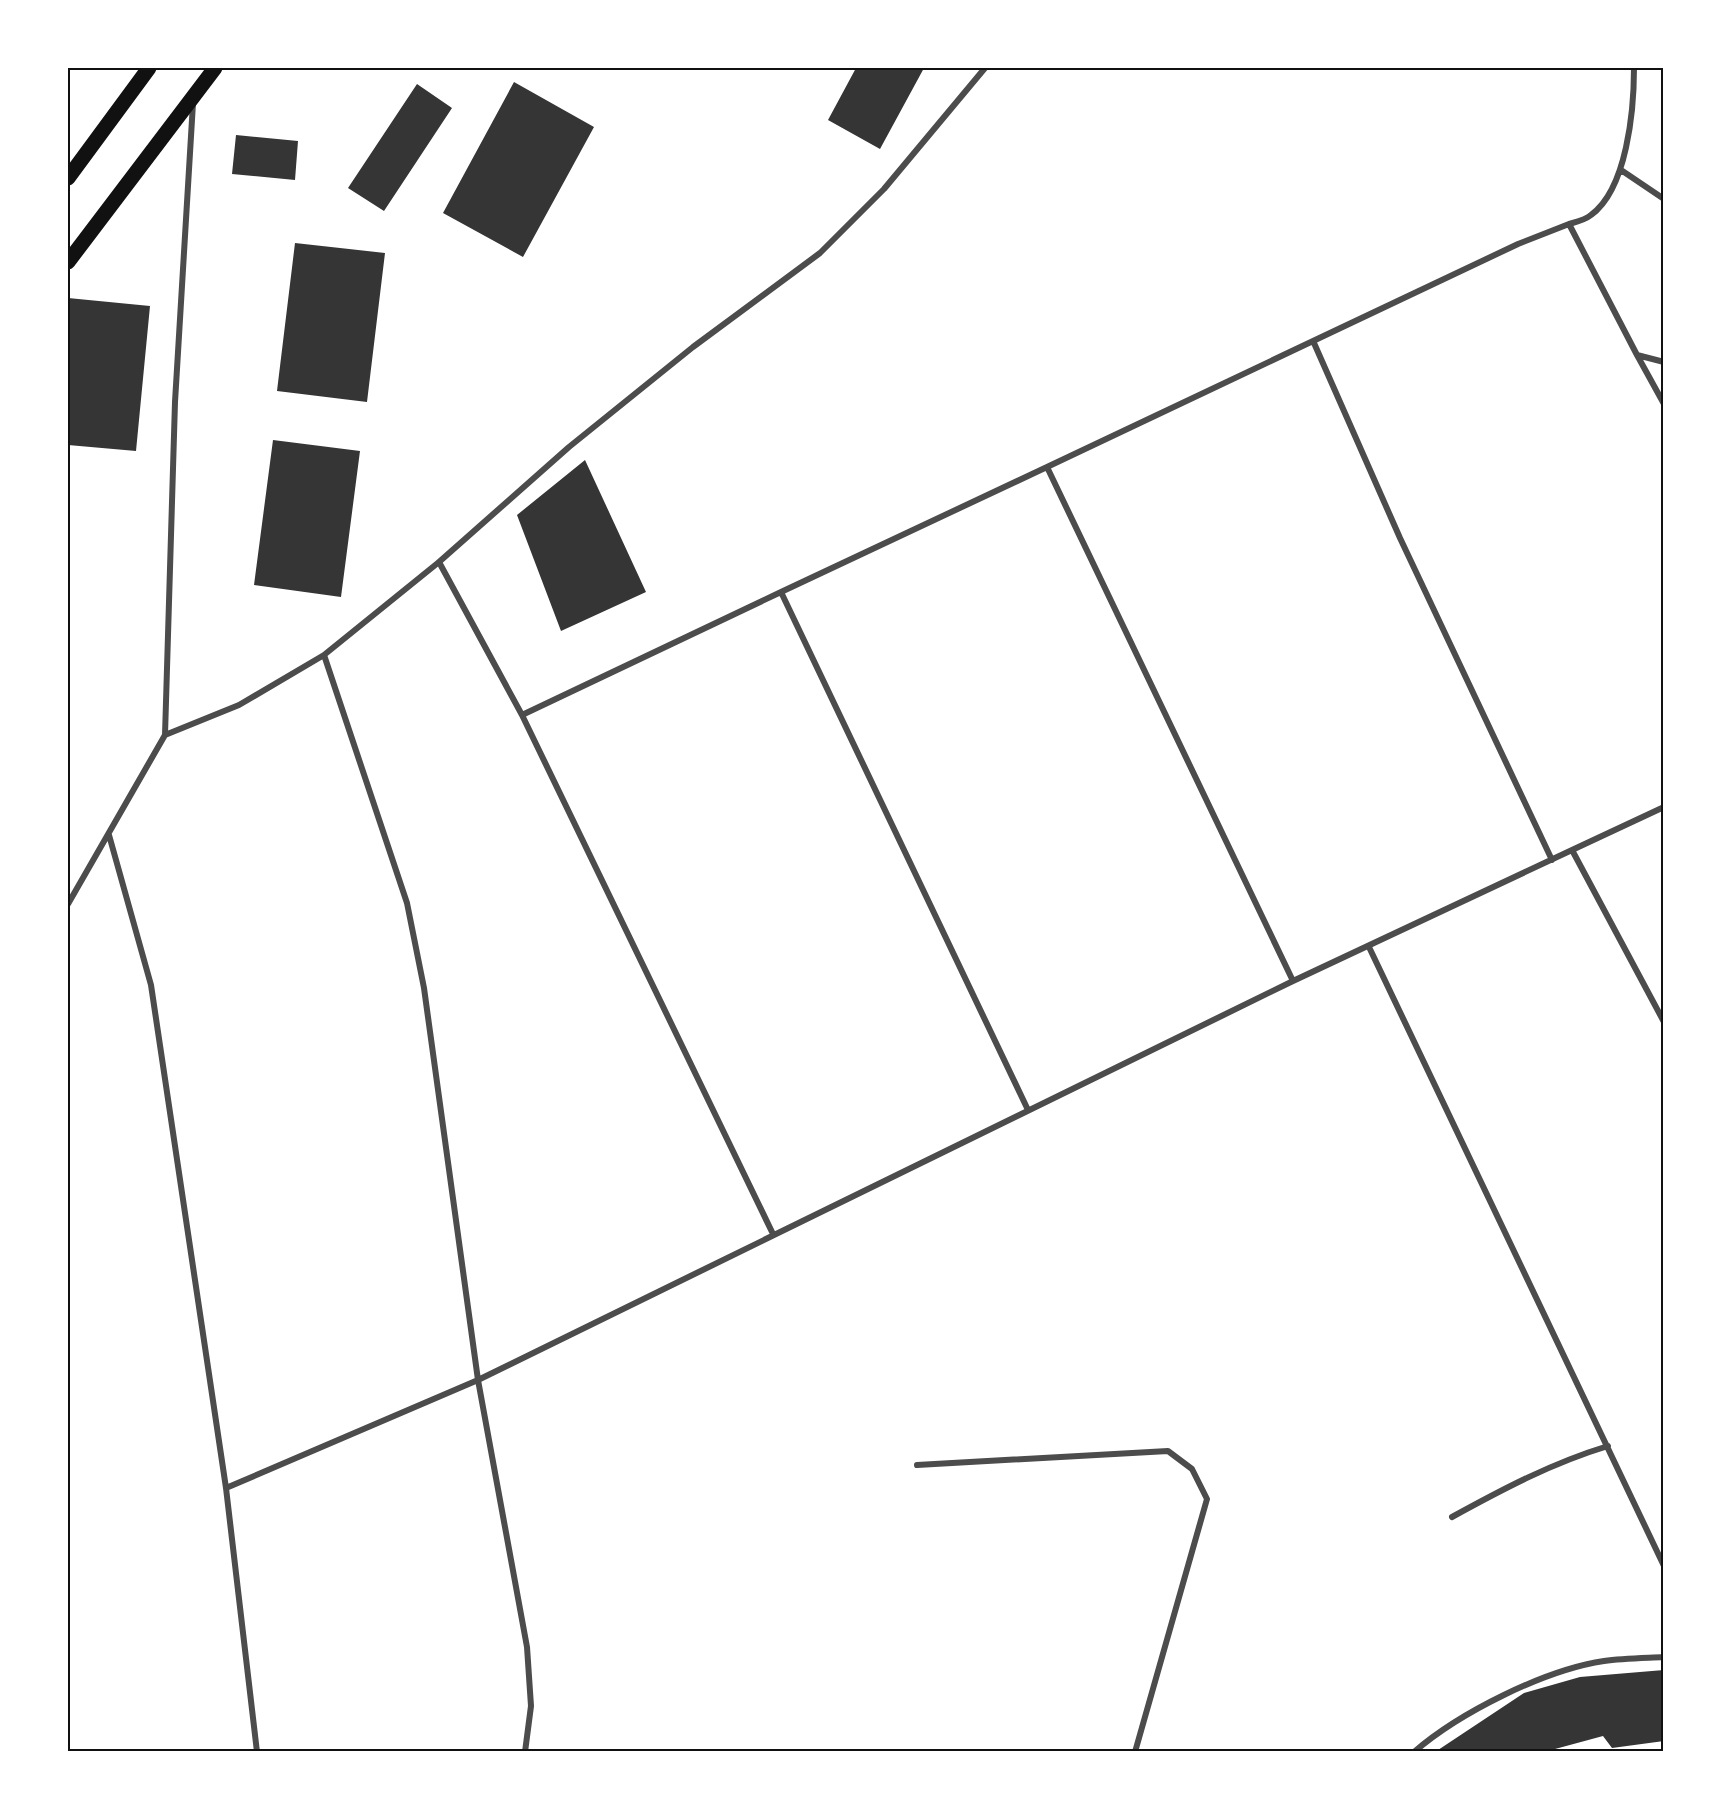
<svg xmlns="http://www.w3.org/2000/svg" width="1731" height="1819" font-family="Rubik,sans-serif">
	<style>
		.building { fill: #353535 }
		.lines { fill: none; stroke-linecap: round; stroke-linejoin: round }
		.minor { stroke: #4c4c4c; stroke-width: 6 }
		.primary { stroke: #111; stroke-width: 15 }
		.neatline { fill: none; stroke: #111; stroke-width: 2 }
	</style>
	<rect width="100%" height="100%" fill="#fff"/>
	<path class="building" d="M856,68H924L880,149L828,120Z
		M514,82L594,127L523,257L443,213Z
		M417,84L452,108L384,211L348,188Z
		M236,135L298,141L295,180L232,174Z
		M295,243L385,253L367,402L277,391Z
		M68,298L150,306L136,451L68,445Z
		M273,440L360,451L341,597L254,585Z
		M585,460L646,592L561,631L517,515Z
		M1664,1670V1741L1612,1748L1603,1736L1544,1752H1435L1524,1693L1580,1677Z"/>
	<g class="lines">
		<path class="minor" d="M1621,170L1664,199
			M1569,224C1576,222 1585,220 1591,215C1627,189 1634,110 1634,68
			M1314,343L1400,538L1552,860
			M1637,355L1664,404
			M1047,467L1518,244L1569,224L1637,355L1664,362
			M439,562L522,715L773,1234
			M324,655L407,903L424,988L478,1380L527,1647L531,1706L525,1752
			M522,715L781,592
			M165,735L239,705L324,655L439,562L569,447L693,347L820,253L884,189L985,68
			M109,835L151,985L226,1488L257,1752
			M1572,850L1664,807
			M68,904L165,735L175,402L193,103
			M1369,947L1664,1566
			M1028,1110L781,592L1047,467L1293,981
			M917,1465L1168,1451L1192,1469L1207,1499L1135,1752
			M226,1488L478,1380L1293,981L1572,850L1664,1022
			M1452,1517C1503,1489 1552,1463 1608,1446
			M1414,1752C1459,1713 1544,1670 1604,1661C1623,1658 1644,1658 1664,1657"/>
		<path class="primary" d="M68,178L149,68
			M68,262L215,68"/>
	</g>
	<rect width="1731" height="1819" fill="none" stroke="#ffffff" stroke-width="138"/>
	<rect x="69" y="69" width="1593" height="1681" class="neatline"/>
</svg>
